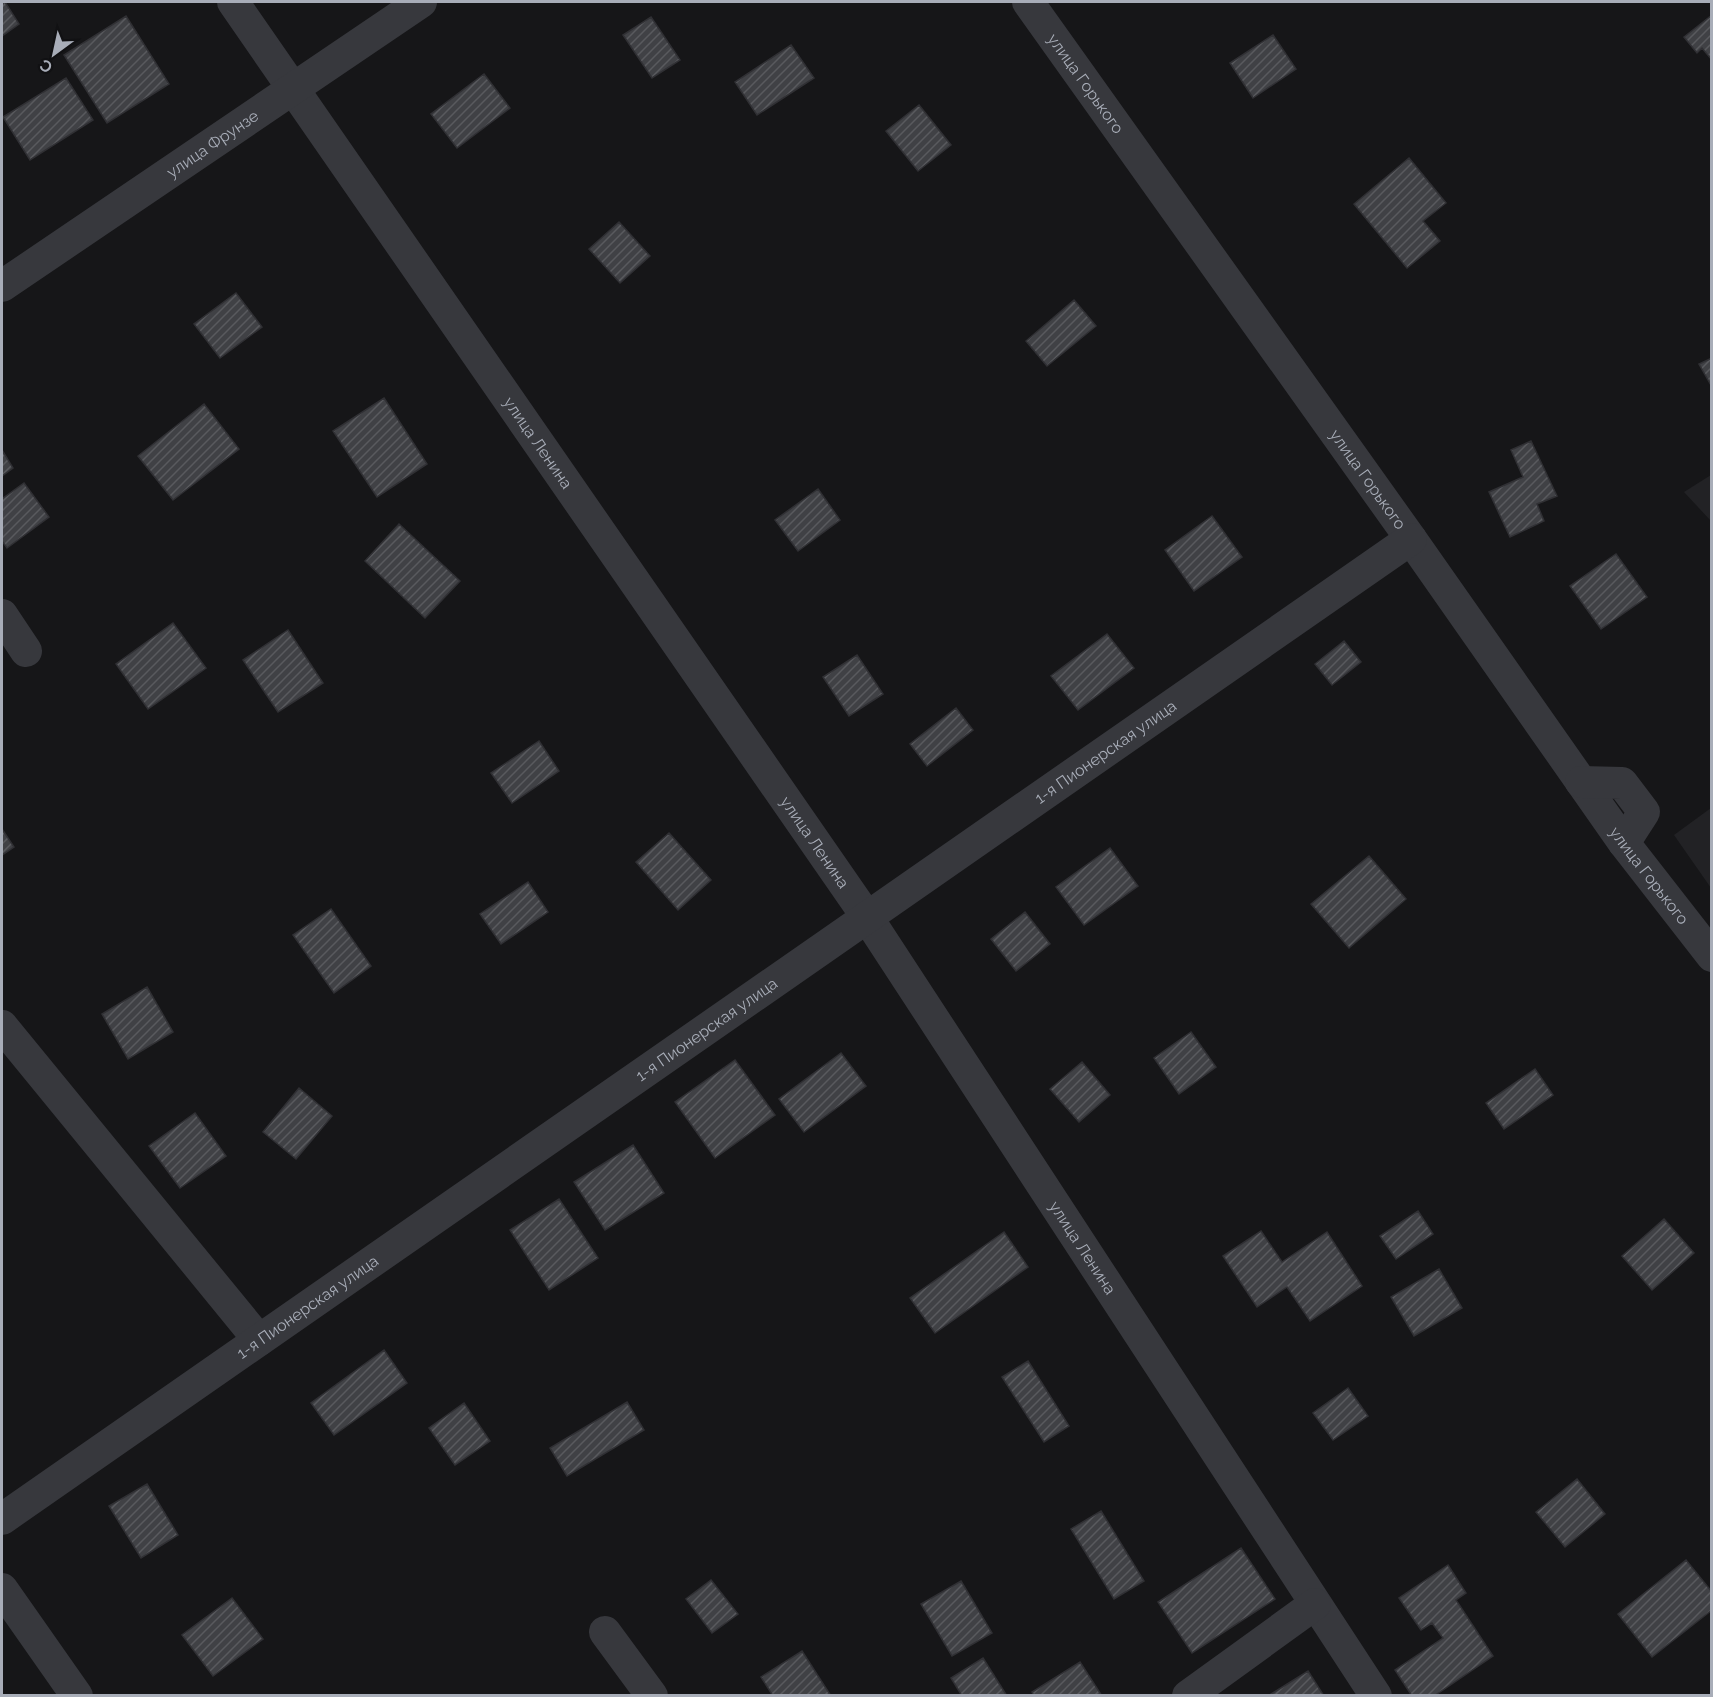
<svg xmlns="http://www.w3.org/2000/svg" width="1713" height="1697" font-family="Raleway,sans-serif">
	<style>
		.built { fill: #222225 }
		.building { fill: url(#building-hatch); stroke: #303034; stroke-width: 1.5 }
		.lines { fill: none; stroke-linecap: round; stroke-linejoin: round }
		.minor { stroke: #37383d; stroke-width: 32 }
		.labels { text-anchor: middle; stroke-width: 6; stroke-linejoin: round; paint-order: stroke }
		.street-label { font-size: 16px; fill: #a8adb8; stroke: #111113 }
	</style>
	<defs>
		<pattern id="building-hatch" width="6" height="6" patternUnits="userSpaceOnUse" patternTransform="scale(1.5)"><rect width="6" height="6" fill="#404145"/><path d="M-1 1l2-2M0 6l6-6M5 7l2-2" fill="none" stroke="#595a5e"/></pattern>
	</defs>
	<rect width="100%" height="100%" fill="#161618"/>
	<path class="built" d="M1711,475V521L1684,492Z
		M1711,808V888L1674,835Z"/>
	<path class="building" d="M2,2H5L19,24L2,36Z
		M1712,15V60L1702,48L1697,53L1684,37Z
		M126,16L169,84L107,123L64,55Z
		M651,17L680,60L652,78L623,35Z
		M1273,35L1296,69L1253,98L1230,63Z
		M791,45L814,78L757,115L735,82Z
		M484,74L510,108L457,148L431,114Z
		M66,78L93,120L30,160L3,117Z
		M919,105L951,145L918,171L886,131Z
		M1409,158L1446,203L1423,221L1440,241L1407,268L1354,204Z
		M619,222L650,256L620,283L589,249Z
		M236,293L262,327L220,358L194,324Z
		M1074,300L1096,326L1047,366L1026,341Z
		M1712,358V387L1699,364Z
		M384,398L427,464L377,497L333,431Z
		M204,404L239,449L173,500L138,456Z
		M1531,441L1557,496L1537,504L1544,521L1510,537L1489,492L1523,477L1511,450Z
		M2,450L13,468L2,476Z
		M24,483L49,517L7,548L2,541V499Z
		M818,489L840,520L798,551L775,520Z
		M1212,516L1242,557L1194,591L1165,550Z
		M399,524L460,581L425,618L365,561Z
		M1616,554L1647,597L1601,629L1570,586Z
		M173,623L206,668L148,709L116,664Z
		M288,630L323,683L278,712L243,660Z
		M1107,634L1134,668L1078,710L1051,676Z
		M1344,641L1361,662L1332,685L1315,664Z
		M857,655L883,694L849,716L823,677Z
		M956,708L973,730L927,766L910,744Z
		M539,741L559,771L512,803L491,773Z
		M2,829L14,847L2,855Z
		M669,833L711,880L678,910L636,862Z
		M1110,848L1138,886L1084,925L1056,887Z
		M1369,856L1406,899L1349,948L1311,904Z
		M528,882L548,912L501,944L480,914Z
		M331,909L371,966L334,993L293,935Z
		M1025,912L1050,944L1016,971L991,939Z
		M147,987L173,1032L128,1059L102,1014Z
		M1191,1032L1216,1067L1179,1094L1154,1058Z
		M841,1053L866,1086L804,1132L779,1099Z
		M735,1060L775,1115L715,1158L675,1102Z
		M1082,1062L1110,1095L1079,1122L1050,1089Z
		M1535,1069L1553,1095L1504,1129L1486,1103Z
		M299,1088L332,1116L296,1159L263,1132Z
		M195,1113L226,1156L180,1188L149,1146Z
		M633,1145L664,1193L605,1230L574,1182Z
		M559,1199L598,1258L549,1290L510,1230Z
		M1418,1211L1433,1234L1396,1259L1380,1236Z
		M1664,1219L1694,1253L1652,1290L1622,1256Z
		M1261,1231L1282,1262L1327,1232L1362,1286L1310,1321L1287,1287L1257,1307L1223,1256Z
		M1004,1232L1028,1267L935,1333L910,1298Z
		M1439,1269L1462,1308L1414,1336L1391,1297Z
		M384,1350L407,1383L334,1435L311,1403Z
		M1028,1361L1069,1426L1044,1442L1002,1377Z
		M1348,1388L1368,1416L1333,1440L1313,1413Z
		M627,1402L644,1430L567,1476L550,1448Z
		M464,1403L490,1441L455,1465L429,1428Z
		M1577,1479L1605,1514L1565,1547L1536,1512Z
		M147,1484L178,1535L141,1558L109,1506Z
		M1101,1511L1144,1581L1114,1599L1071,1529Z
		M1241,1548L1275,1599L1192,1653L1158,1602Z
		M1686,1560L1712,1592V1610L1652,1657L1618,1614Z
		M1448,1565L1466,1593L1456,1600L1493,1656L1434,1696H1412L1395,1670L1443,1638L1432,1623L1421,1630L1399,1598Z
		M711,1580L738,1614L712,1633L686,1599Z
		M961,1581L992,1633L952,1656L921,1604Z
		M232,1598L263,1639L213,1676L182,1635Z
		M802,1651L831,1696H773L761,1677Z
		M983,1658L1007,1696H962L951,1678Z
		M1080,1662L1102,1696H1034L1032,1692Z
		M1308,1671L1324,1696H1268Z"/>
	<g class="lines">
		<g class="minor">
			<path id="s1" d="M233,2L867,917L1376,1696"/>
			<path id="s2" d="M1028,2L1411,539L1624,843L1712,956"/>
			<path id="s3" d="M2,286L421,2"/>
			<path d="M2,615L26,651"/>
			<path d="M1581,782L1622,783L1644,812L1624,843"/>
			<path d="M2,1026L259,1340"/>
			<path id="s4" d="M2,1519L1411,539"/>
			<path d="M2,1589L77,1696"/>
			<path d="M605,1632L652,1696"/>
			<path d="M1188,1696L1315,1604"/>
		</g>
	</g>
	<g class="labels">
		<g class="street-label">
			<text dy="6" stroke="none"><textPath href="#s2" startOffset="100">улица Горького</textPath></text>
			<text dy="6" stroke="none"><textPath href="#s3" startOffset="254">улица Фрунзе</textPath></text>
			<text dy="6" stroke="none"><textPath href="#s1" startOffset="536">улица Ленина</textPath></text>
			<text dy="6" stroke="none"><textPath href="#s2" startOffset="586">улица Горького</textPath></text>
			<text dy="6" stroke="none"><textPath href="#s4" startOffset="1344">1-я Пионерская улица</textPath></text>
			<text dy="6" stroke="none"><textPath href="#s1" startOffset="1022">улица Ленина</textPath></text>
			<text dy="6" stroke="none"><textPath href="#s2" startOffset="1072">улица Горького</textPath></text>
			<text dy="6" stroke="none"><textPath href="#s4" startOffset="858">1-я Пионерская улица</textPath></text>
			<text dy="6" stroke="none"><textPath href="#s1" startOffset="1508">улица Ленина</textPath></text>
			<text dy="6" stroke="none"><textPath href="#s4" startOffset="372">1-я Пионерская улица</textPath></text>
		</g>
	</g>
	<rect width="1713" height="1697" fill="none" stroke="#a8adb8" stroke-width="6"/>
	<g transform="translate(54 54) rotate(213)" stroke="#111113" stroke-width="4.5" paint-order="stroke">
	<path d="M0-4.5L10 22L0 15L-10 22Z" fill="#a8adb8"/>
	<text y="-9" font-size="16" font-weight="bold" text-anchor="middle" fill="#a8adb8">С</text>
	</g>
</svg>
